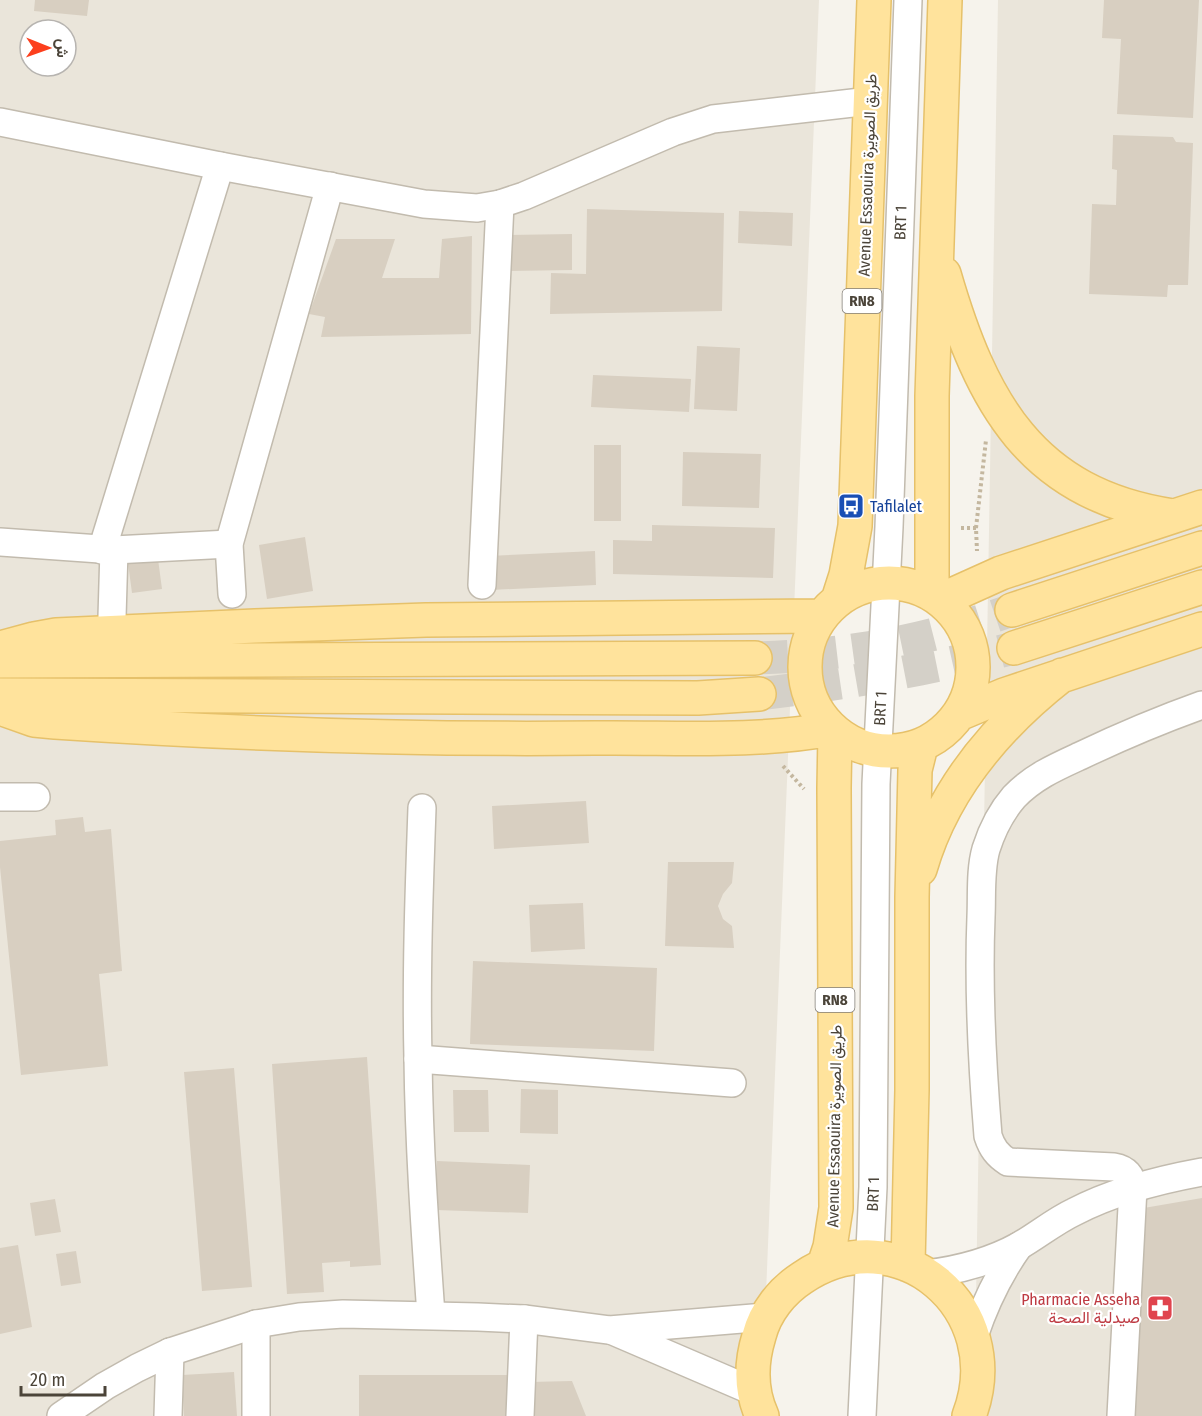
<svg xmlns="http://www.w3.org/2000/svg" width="1202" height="1416" font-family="'Fira Sans Condensed',Vazirmatn,sans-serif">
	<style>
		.residential { fill: #eae5da; fill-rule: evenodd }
		.building { fill: #d8cfc1 }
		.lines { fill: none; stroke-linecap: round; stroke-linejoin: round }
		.major-tunnel { stroke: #d4d0c8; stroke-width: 33; stroke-dasharray: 33 16; stroke-linecap: butt }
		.minor-casing { stroke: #c2bbae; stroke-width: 30 }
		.major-casing { stroke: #e6c16a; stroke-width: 36 }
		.path { stroke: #c4b79f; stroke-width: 4; stroke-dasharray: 3 3; stroke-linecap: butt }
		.minor { stroke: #fff; stroke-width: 27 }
		.major { stroke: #ffe39c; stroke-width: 33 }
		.labels { text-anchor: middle; stroke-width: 4.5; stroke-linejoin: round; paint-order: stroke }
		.shield { fill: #fff; stroke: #817c74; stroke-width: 1.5 }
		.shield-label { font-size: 15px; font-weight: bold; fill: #4b4439 }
		.street-label { font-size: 16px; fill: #4b4439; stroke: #fff }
		.transit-label { font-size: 16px; fill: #164399; stroke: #fff; text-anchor: start }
		.health-label { font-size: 16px; fill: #be3a42; stroke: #fff; text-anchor: end }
	</style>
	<rect width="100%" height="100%" fill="#f6f3ec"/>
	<path class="residential" d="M0,0H819L761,1416H0ZM30,30H66V66H30Z
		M998,0H1202V1416H974Z"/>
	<path class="building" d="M35,0H89L87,16L34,11Z
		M1104,0H1199L1193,118L1117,114L1121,39L1102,38Z
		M1113,135L1173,137L1176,142L1193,143L1188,285H1168L1167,297L1089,294L1092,204L1116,205L1117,170L1112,169Z
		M587,209L724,213L722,311L550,314L551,273L586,274Z
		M739,211L793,213L792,246L738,243Z
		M572,234V270L505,271L504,235Z
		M472,236L471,334L321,337L325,317L309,314L336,239H395L382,278H439L442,239Z
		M697,346L740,348L737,411L694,409Z
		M593,375L691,379L689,412L591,407Z
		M594,445H621V521H594Z
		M683,452L761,454L759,508L682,506Z
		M652,525L775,528L773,578L613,574V540L652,541Z
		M305,537L313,591L267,599L259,545Z
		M595,551L596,585L490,590L488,556Z
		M158,559L162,589L132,593L128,563Z
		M586,801L589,843L494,849L492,806Z
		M83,817L85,832L111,829L122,971L99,974L108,1066L21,1075L0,867V841L56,835L55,820Z
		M668,862H734L732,883L723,894L718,906L723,919L732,926L734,948L665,946Z
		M583,903L585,949L531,952L529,905Z
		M473,961L657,968L654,1051L470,1044Z
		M367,1057L381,1265L350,1267V1261L322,1263L324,1292L287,1294L272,1064Z
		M234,1068L252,1287L202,1291L184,1072Z
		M521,1089L558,1090V1134L520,1133Z
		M453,1090H488L489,1132H454Z
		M437,1161L530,1165L528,1213L436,1210Z
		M1202,1198V1416H1136L1138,1209Z
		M55,1199L61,1232L35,1236L30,1203Z
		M18,1245L32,1327L0,1334V1248Z
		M76,1251L81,1283L61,1286L56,1254Z
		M234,1372L237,1416H184L182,1375Z
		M359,1375H513V1416H359Z
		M572,1381L586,1416H528L529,1382Z"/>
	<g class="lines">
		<path class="major-tunnel" d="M755,658C849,655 923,642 1012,610
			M759,694C846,684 930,669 1014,648"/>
		<defs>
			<g id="minor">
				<path d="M0,122L220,166L424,204L477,208L500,204L524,196L673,132L713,119L870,101"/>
				<path d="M0,542L114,550L229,544"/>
				<path d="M102,550L220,166"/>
				<path d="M482,585L500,204"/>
				<path d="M232,594L229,544L330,186"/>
				<path d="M112,617L114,550"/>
				<path d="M0,797H36"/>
				<path d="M422,808C419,892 416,976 418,1059C419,1145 425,1230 431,1315"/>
				<path d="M418,1059L732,1083"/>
				<path d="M926,1274C959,1270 990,1262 1019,1246C1038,1235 1055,1221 1074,1212C1114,1191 1158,1180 1202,1172"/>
				<path d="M613,1331L755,1392"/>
				<path d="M974,1336C985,1303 999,1274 1019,1246"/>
				<path d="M61,1416L105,1386L137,1368L170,1352L256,1324L299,1317L343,1314L478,1317L524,1319L609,1330L766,1317"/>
				<path d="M168,1416L170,1352"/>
				<path d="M256,1416V1324"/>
				<path d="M520,1416L524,1319"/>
				<path id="s1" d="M862,1416L873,1187L876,784L889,527L908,0"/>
				<path d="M1121,1416L1133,1188C1132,1176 1126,1169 1114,1167L1008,1162C997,1155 992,1148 988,1136C982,1063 978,990 981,917C982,895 980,870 986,849C992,830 1001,812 1014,797C1033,777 1056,767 1080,756C1120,737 1160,720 1202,705"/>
			</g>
			<path id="major" d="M944,274C981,402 1031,495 1173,516
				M805 667a84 84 0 1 1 168 0a84 84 0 1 1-168 0Z
				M932,594V396L945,0
				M838,600L846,575L855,526L874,0
				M941,600L1001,573L1202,507
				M1012,610L1202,548
				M0,648L34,639L56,635L255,626L426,620L821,616
				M1014,648L1202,587
				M0,661L755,658
				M0,695L698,698L759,694
				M0,708L34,720L55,722C235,734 415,740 595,738C673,737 754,743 831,729
				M959,714L1004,695L1202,629
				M920,869C943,789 998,725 1062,675
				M824,1265L830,1247L836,1208L834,788L835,733
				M908,1265L912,1090V897L915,770L921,746
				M762,1416C750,1390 751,1362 759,1336C765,1312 782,1291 802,1278C898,1213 1010,1309 969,1416"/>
		</defs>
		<use href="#minor" class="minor-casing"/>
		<use href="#major" class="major-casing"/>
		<path class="path" d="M961,528H976L977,551
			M976,528L986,440
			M783,766L804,789"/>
		<use href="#minor" class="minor"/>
		<use href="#major" class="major"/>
	</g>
	<defs>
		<symbol id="bus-square" viewBox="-11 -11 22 22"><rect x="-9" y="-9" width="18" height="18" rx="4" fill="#1a4fb4" stroke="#fff"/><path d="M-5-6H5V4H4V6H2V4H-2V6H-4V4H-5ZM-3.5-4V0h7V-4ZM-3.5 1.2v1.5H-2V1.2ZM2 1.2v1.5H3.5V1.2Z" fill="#fff"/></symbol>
		<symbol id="pharmacy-square" viewBox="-11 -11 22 22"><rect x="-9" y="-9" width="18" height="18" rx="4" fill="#e0444e" stroke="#fff"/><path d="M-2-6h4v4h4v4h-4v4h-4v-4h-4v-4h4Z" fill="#fff"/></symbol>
	</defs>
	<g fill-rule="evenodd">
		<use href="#bus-square" x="836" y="491" width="30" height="30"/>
		<use href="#pharmacy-square" x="1145" y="1293" width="30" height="30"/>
	</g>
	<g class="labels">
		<g class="shield">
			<rect x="842.5" y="289" width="39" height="24" rx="4.5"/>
			<rect x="815.5" y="988" width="39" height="24" rx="4.5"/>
		</g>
		<g class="shield-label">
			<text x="862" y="306">RN8</text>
			<text x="835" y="1005">RN8</text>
		</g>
		<g class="street-label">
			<text transform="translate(867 175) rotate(-88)" y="6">Avenue Essaouira طريق الصويرة</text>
			<text dy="6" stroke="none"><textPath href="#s1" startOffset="1194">BRT 1</textPath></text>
			<text dy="6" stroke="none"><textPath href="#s1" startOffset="708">BRT 1</textPath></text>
			<text transform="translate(834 1126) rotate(-89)" y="6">Avenue Essaouira طريق الصويرة</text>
			<text dy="6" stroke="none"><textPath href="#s1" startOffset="222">BRT 1</textPath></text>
		</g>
		<g class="transit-label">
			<text x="870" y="512">Tafilalet</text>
		</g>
		<g class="health-label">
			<text x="1140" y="1305">Pharmacie Asseha<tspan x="1140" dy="18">صيدلية الصحة</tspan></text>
		</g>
	</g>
	<g transform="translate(48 48) rotate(91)"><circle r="28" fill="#ffffff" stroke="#b7b4b0" stroke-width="1.5"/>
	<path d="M0-4.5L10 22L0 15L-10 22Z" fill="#fc3f1d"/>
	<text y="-9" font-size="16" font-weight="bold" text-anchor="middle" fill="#4b4439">ش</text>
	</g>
	<path d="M21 1386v9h84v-9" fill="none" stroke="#4b4439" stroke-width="3"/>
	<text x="30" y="1386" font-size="18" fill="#4b4439" stroke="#ffffff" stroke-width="4.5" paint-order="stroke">20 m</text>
</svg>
